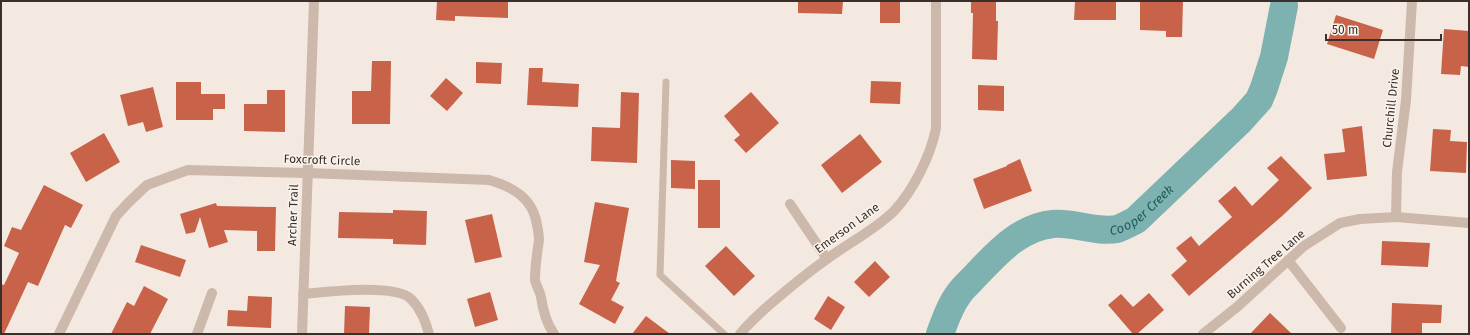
<svg xmlns="http://www.w3.org/2000/svg" width="1470" height="335" font-family="'Fira Sans',sans-serif">
	<style>
		.lines { fill: none; stroke-linecap: round; stroke-linejoin: round }
		.river { stroke: #7eb2b1; stroke-width: 28 }
		.building { fill: #c86249 }
		.service { stroke: #ccb9ab; stroke-width: 7 }
		.minor { stroke: #ccb9ab; stroke-width: 10 }
		.labels { text-anchor: middle; stroke-width: 3; stroke-linejoin: round; paint-order: stroke }
		.street-label { font-size: 12px; fill: #3a2f2a; stroke: #fbf4ed }
		.water-label { font-size: 13px; font-style: italic; fill: #1e5c5d; stroke: #fbf4ed }
	</style>
	<rect width="100%" height="100%" fill="#f4e9e0"/>
	<g class="lines">
		<path class="river" id="s1" d="M940,334C945,321 949,307 958,295C963,287 972,280 978,273C999,251 1021,227 1053,224C1074,222 1096,233 1117,229C1123,227 1130,223 1136,220L1241,120L1259,100L1264,88L1274,57L1284,6"/>
	</g>
	<path class="building" d="M437,1H508V18L455,16V21L436,20Z
		M798,1H843L842,14L798,13Z
		M880,1H900V23H880Z
		M971,1H996V21H998L997,60L972,59L973,13H971Z
		M1075,1H1116V20H1074Z
		M1140,1H1183L1182,37H1166V31L1140,30Z
		M1336,15L1383,30L1374,59L1327,44Z
		M1444,29L1469,31V67L1461,66L1460,75L1441,74Z
		M372,61H391L390,124H352V91H371Z
		M476,62L502,63L501,84L476,83Z
		M529,68H543L542,82L579,84L578,107L527,105Z
		M446,78L463,93L447,111L430,96Z
		M871,81L901,82L900,104L870,103Z
		M176,82H201V94H225V109H213V120H176Z
		M978,85L1004,86V111L978,110Z
		M153,87L163,127L146,132L143,122L128,126L120,95Z
		M267,90H285V132L244,131V104H267Z
		M621,92L639,93L637,163L591,161L592,127L620,128Z
		M751,92L779,123L746,153L734,140L740,135L724,116Z
		M1362,126L1367,176L1327,180L1324,154L1345,152L1342,129Z
		M1433,129L1451,130L1450,141L1467,142L1466,173L1430,171Z
		M104,133L120,162L86,182L70,153Z
		M860,134L882,162L842,193L821,165Z
		M1281,156L1312,188L1281,217L1189,296L1171,275L1187,261L1176,248L1191,236L1199,246L1232,217L1218,201L1235,186L1252,206L1279,180L1267,168Z
		M1020,159L1032,191L984,209L973,179L1007,166V165Z
		M671,160L695,161V189L671,188Z
		M698,180H720V228H698Z
		M44,185L83,205L71,228L65,225L38,286L28,282L4,334H1V284L4,285L19,253L4,246L12,227L21,230Z
		M595,202L629,208L616,281L620,283L611,300L624,307L615,324L579,304L600,265L584,262Z
		M216,203L217,206L276,207L275,251H257V231L224,230L228,242L209,248L200,217L195,232L186,234L180,214Z
		M393,210L427,211L426,245L393,244V239L338,238L339,212L393,213Z
		M492,214L502,257L475,263L465,220Z
		M1382,241L1430,243L1428,267L1381,265Z
		M141,245L186,260L180,277L135,262Z
		M726,246L755,276L734,296L705,266Z
		M875,261L890,277L869,297L854,282Z
		M144,286L168,299L150,334H111L127,302L134,306Z
		M490,292L498,320L475,327L467,299Z
		M1149,293L1164,310L1137,334H1133L1108,305L1121,294L1133,307Z
		M248,296L272,297L271,328L227,326L228,310L247,311Z
		M828,296L845,307L831,330L814,319Z
		M1392,303L1442,305L1441,323H1422V334H1391Z
		M345,306L370,307L369,334H344Z
		M1270,313L1292,334H1250Z
		M646,316L670,334H632Z"/>
	<g class="lines">
		<path class="service" d="M666,82L660,275L724,334"/>
		<path class="minor" d="M790,204L827,259
			M1396,217L1397,172L1406,100L1412,1
			M1288,260L1341,328
			M303,294C325,292 395,283 411,299C421,309 425,320 429,334
			M59,334L116,216L129,202L147,185L188,170L308,173L489,180C513,187 533,198 537,225C538,230 539,235 539,240C537,253 535,266 535,280C536,286 540,291 541,297C543,311 546,323 554,334
			M197,334L212,293
			M302,334L314,1
			M740,334C748,324 758,315 768,306C790,287 813,268 837,252C856,239 878,227 894,211C913,191 931,155 936,128V1
			M1203,334L1237,307L1304,246L1340,223L1360,219L1396,217L1469,223"/>
	</g>
	<g class="labels">
		<g class="street-label">
			<text transform="translate(1391 108) rotate(-84)" y="4">Churchill Drive</text>
			<text transform="translate(322 160) rotate(2)" y="4">Foxcroft Circle</text>
			<text transform="translate(293 215) rotate(-88)" y="4">Archer Trail</text>
			<text transform="translate(847 228) rotate(-36)" y="4">Emerson Lane</text>
			<text transform="translate(1266 264) rotate(-41)" y="4">Burning Tree Lane</text>
		</g>
		<g class="water-label">
			<text dy="5" stroke="none"><textPath href="#s1" startOffset="260">Cooper Creek</textPath></text>
		</g>
	</g>
	<rect width="1470" height="335" fill="none" stroke="#3a2f2a" stroke-width="4"/>
	<path d="M1326 34v6h115v-6" fill="none" stroke="#3a2f2a" stroke-width="2"/>
	<text x="1332" y="34" font-size="12" fill="#3a2f2a" stroke="#fbf4ed" stroke-width="3" paint-order="stroke">50 m</text>
</svg>
